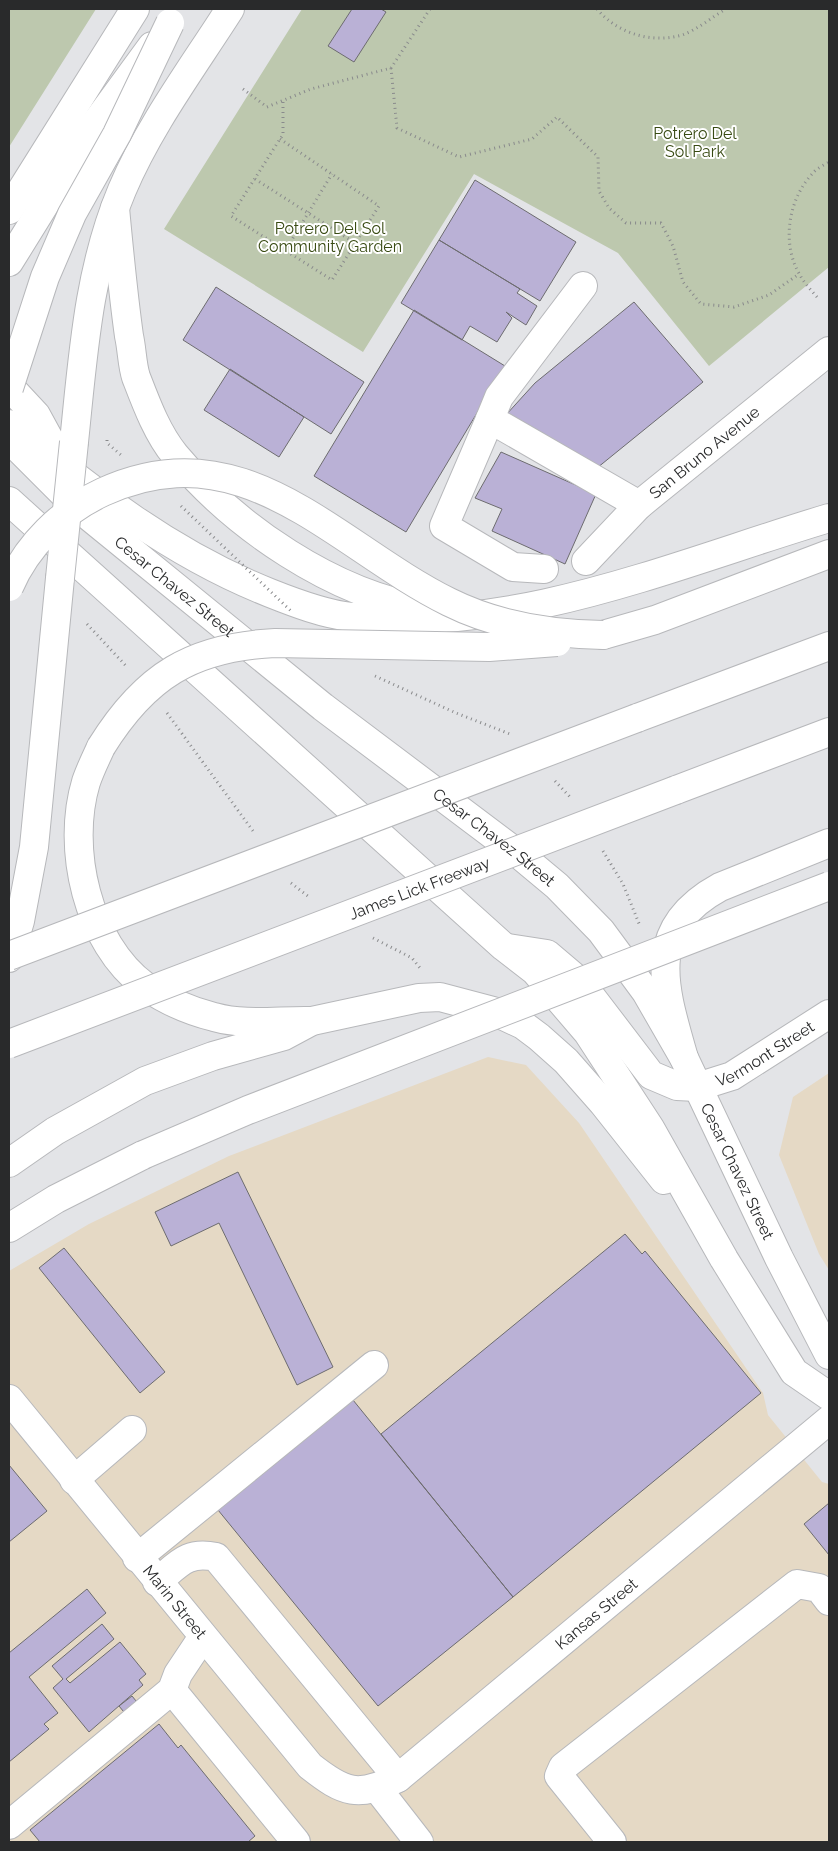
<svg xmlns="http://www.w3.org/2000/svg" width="838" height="1851" font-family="Raleway,sans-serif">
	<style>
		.industrial { fill: #e5d9c5 }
		.green { fill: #bdc8ae }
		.building { fill: #bab1d6; stroke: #6d6c6f }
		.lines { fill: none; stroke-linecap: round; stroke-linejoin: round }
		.minor-casing { stroke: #b7b8bb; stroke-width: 30 }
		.major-casing { stroke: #b7b8bb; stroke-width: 30 }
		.highway-casing { stroke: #b7b8bb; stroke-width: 30 }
		.path { stroke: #898a8c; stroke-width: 3; stroke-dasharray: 1 4; stroke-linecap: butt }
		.minor { stroke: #fff; stroke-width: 28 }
		.major { stroke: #fff; stroke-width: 28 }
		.highway { stroke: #fff; stroke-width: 28 }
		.major-bridge-casing { stroke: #b7b8bb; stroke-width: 30; stroke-linecap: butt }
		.highway-bridge-casing { stroke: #b7b8bb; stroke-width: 30; stroke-linecap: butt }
		.path-bridge { stroke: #898a8c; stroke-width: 3; stroke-dasharray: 1 4; stroke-linecap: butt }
		.major-bridge { stroke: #fff; stroke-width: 28 }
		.highway-bridge { stroke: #fff; stroke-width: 28 }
		.labels { text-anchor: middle; stroke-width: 4; stroke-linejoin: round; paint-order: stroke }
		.park-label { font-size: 16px; fill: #384a12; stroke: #fff }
		.street-label { font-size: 16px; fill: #292a2b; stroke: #fff }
	</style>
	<rect width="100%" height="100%" fill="#e3e4e7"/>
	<path class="industrial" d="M488,1057L526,1065L579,1123L763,1393L768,1415L822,1482L829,1484V1842H9V1271L89,1224L229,1156Z
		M829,1073V1270L819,1254L779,1155L793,1097Z"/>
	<path class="green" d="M9,9H96L9,147Z
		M302,9H829V267L709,366L618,253L474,174L363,352L164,229Z"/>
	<path class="building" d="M352,9H381L386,12L354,62L328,46Z
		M475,180L576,242L540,301L439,240Z
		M439,240L520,289L517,293L537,306L526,325L506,312L512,318L497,342L470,326L462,340L401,303Z
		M216,287L364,382L331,434L183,340Z
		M634,302L703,382L597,468L505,416L535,383Z
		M414,310L505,366L406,532L314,476Z
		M230,369L304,417L279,457L204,410Z
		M501,452L596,494L565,564L492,531L502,509L475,498Z
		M238,1172L333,1367L297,1385L219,1223L171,1246L155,1212Z
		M625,1234L642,1254L645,1251L761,1393L513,1597L381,1434Z
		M64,1248L165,1372L140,1393L39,1268Z
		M353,1400L513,1597L378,1706L218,1510Z
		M9,1465L47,1511L9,1542Z
		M829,1503V1555L804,1524Z
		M87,1589L106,1613L29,1677L58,1713L44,1724L49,1729L9,1762V1653Z
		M102,1624L114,1639L66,1679L70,1683L120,1642L146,1674L139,1680L143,1685L89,1732L53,1688L63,1679L52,1666Z
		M132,1696L141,1707L128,1717L119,1706Z
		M159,1724L178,1748L181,1745L255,1836L248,1842H40L30,1830Z"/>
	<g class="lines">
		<defs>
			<g id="minor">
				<path d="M583,286L499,397L490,419L639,505"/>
				<path d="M490,419L444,526L513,567L544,569"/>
				<path id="s1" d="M586,561L639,505L829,351"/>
				<path id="s2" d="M697,1087L732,1076L829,1014"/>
				<path id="s3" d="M9,1399L310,1766C344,1793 358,1798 398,1778L829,1420"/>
				<path d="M74,1480L132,1430"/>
				<path d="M137,1558L374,1365"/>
				<path d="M157,1582C179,1564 186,1551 216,1557L398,1778"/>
				<path d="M172,1690L296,1842"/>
				<path d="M377,1788L419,1842"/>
				<path d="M9,1825L172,1690L178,1674L202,1638"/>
				<path d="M612,1842L559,1776L563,1767L797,1584L819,1588L829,1601"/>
			</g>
			<g id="major">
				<path d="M9,210L135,9"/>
				<path d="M9,386L36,415L54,448"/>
				<path id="s4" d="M9,439L75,505L323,707L521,856L557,886L601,931L646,992L684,1058L779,1258L829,1355"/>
				<path d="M74,442C83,356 88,271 122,190C149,126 193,67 230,9"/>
				<path d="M9,501L504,947L535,971L588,1033L650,1128L724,1259L794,1372L829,1396"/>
				<path d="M508,948L547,954L580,982L651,1075L677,1086L697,1087"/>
				<path d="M9,958L20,921L34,847L60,578"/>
				<path d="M9,1163L55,1131L145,1081L213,1056L284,1036L312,1021L419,998L440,997L493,1011L523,1025L539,1037L566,1061L603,1103L664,1180"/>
			</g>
			<path id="highway" d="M115,208C119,251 123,293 129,336C132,349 132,365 136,377C146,403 157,433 175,455C235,527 333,594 426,609
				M9,262L92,128L152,46
				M9,424C92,491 169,553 270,593C295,603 324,614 351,617C515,635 675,564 829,518
				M603,635L655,620L829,554
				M637,718L829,646
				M101,747C96,758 90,770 86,782C66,848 87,943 145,986C165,1000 190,1011 214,1017C246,1026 279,1020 312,1021
				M676,790L829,732
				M684,1058C664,988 643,929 720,887L829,843
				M9,1228L56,1199L143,1155"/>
		</defs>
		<use href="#minor" class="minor-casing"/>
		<use href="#major" class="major-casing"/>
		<use href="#highway" class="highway-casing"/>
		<path class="path" d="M597,9C617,33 651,44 682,35C697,30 712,17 726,9
			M391,68L397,128L459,157L532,139L557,117L598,157L599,191L609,208L626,223H661L673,246L683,282L701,304L734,307L769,295L799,274
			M243,89L267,107L311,89L391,68L430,9
			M280,139L379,206L332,280L231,216L280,139L283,135V100
			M255,179L355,243
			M285,251L332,174
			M817,297C811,290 804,283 800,275C781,244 788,199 813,173C817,168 824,165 829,162
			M107,440V443L121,455
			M87,624L127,667
			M375,676L456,713L510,734
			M167,713L253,831
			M555,781L571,798
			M603,851L623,884L640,926
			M291,883L309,897
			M373,938L412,958L420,968"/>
		<use href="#minor" class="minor"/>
		<use href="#major" class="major"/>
		<use href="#highway" class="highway"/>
		<defs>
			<path id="major-bridge" d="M9,388L45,277L72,214L117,134L170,23
				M60,578L74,442"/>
			<g id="highway-bridge">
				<path d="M9,587C27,545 62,511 103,492C244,427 334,545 449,602C497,626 549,634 603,635"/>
				<path d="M101,747C145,676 192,647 275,643L489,647L557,642"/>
				<path d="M9,956L637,718"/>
				<path id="s5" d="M9,1044L676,790"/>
				<path d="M143,1155L248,1110L829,886"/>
			</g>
		</defs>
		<use href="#major-bridge" class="major-bridge-casing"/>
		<use href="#highway-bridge" class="highway-bridge-casing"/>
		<path class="path-bridge" d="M181,506L292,612"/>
		<use href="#major-bridge" class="major-bridge"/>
		<use href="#highway-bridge" class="highway-bridge"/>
	</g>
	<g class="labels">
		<g class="park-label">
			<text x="695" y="139">Potrero Del<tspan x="695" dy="18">Sol Park</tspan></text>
			<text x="330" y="234">Potrero Del Sol<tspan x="330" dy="18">Community Garden</tspan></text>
		</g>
		<g class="street-label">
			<text dy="6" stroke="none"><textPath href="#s1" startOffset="161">San Bruno Avenue</textPath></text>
			<text dy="6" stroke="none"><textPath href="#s4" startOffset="222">Cesar Chavez Street</textPath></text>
			<text dy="6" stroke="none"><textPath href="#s4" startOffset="628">Cesar Chavez Street</textPath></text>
			<text dy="6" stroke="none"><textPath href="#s5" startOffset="439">James Lick Freeway</textPath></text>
			<text dy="6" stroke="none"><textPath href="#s2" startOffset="76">Vermont Street</textPath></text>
			<text dy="6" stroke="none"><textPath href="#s4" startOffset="1048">Cesar Chavez Street</textPath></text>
			<text dy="6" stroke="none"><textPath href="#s3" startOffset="262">Marin Street</textPath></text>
			<text dy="6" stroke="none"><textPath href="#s3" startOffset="829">Kansas Street</textPath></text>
		</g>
	</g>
	<rect width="838" height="1851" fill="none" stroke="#292a2b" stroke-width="20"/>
</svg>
